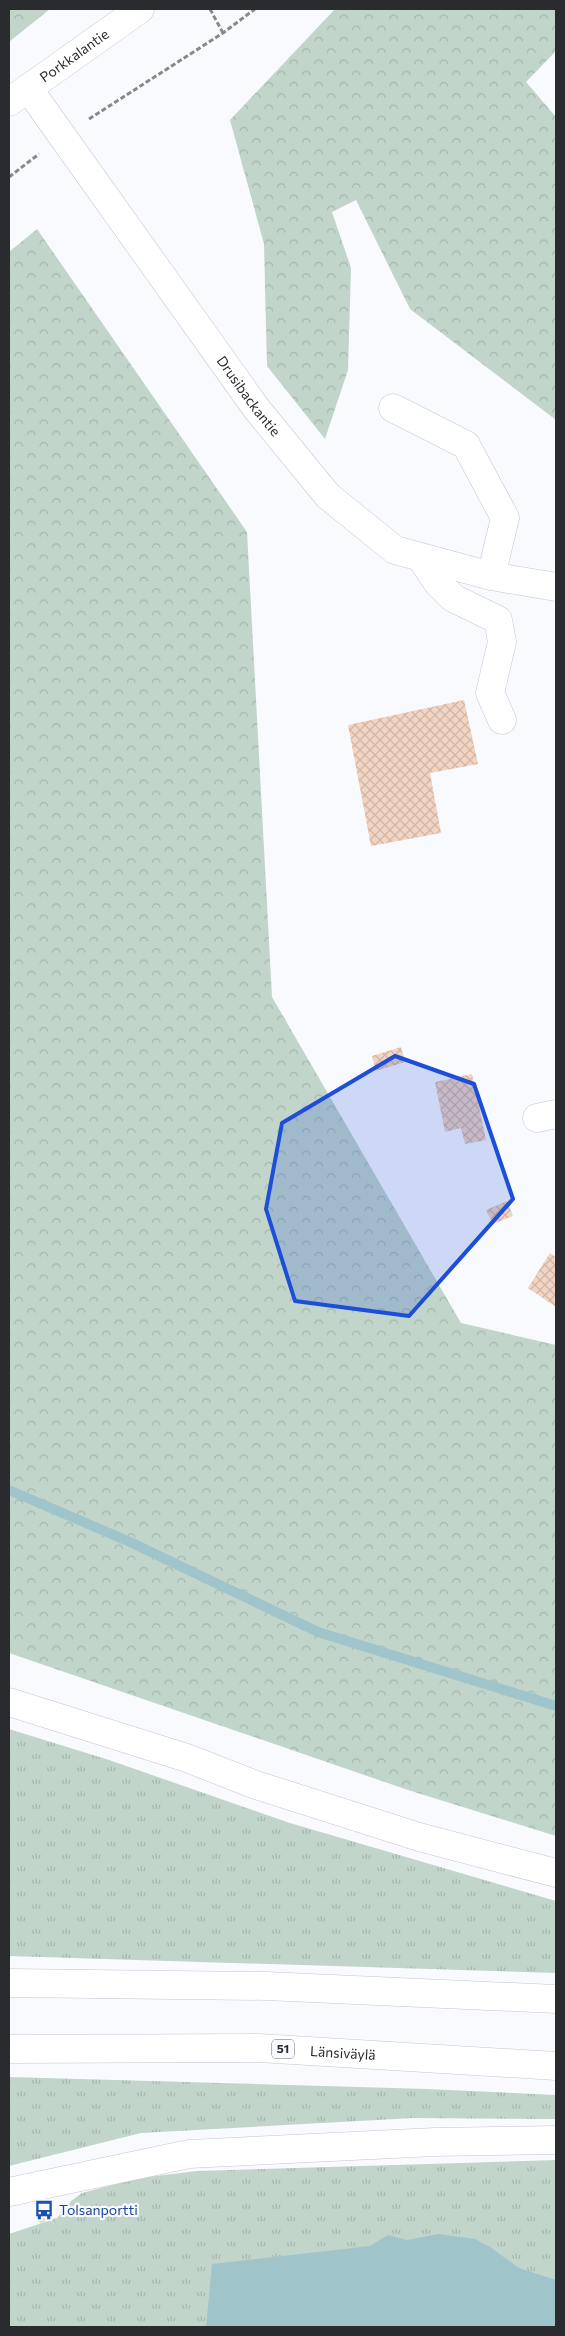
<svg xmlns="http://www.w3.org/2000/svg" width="565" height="2336" font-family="Commissioner,sans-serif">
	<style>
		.grass { fill: url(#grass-tufts) }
		.forest { fill: url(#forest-crowns) }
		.water { fill: #9fc5cb }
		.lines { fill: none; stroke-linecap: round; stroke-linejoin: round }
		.stream { stroke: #9fc5cb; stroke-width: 10 }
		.building { fill: url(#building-cross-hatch) }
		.minor-casing { stroke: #c4c7d1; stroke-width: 29 }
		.highway-casing { stroke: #c4c7d1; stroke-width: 29 }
		.path { stroke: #87898d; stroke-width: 3; stroke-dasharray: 5 2.5; stroke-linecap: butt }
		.minor { stroke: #fff; stroke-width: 28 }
		.highway { stroke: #fff; stroke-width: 28 }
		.marked { fill: #1d4ed8; fill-opacity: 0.2; stroke: #1d4ed8; stroke-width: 4; stroke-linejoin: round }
		.labels { text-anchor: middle; stroke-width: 4.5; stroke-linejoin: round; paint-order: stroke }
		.shield { fill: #f8fafe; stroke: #68696d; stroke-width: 1 }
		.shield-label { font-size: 12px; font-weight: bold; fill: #2a2b2f }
		.street-label { font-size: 14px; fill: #2a2b2f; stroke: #f8fafe }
		.transit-label { font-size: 14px; fill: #164399; stroke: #f8fafe; text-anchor: start }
	</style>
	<defs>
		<pattern id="grass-tufts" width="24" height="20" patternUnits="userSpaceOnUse" patternTransform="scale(1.25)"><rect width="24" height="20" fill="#c1d5ca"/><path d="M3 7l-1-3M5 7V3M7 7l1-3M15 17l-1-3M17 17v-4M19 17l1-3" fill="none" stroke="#a6b7ae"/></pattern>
		<pattern id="forest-crowns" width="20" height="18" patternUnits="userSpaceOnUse" patternTransform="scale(1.25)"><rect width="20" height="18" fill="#c1d5ca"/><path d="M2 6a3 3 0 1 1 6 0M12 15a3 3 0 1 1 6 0" fill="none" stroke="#a6b7ae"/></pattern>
		<pattern id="building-cross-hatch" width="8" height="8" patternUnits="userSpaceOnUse" patternTransform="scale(1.25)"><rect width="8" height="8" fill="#f2d4c2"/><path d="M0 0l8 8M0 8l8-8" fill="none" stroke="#d0b6a7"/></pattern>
	</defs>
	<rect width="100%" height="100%" fill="#f8fafe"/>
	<path class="grass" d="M9,1729L109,1760L290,1823L556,1901V1973L9,1956Z
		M9,2077L427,2089L556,2095V2119L413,2118L141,2133L9,2166Z
		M556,2160V2327H9V2234L57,2218L71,2201L82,2193L139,2178L197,2171Z"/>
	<path class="forest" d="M9,9H50L9,42Z
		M335,9H556V51L526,82L556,117V420L410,309L356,200L332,212L351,268L348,370L325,439L267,366L264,244L230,120Z
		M37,229L247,532L272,997L461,1323L556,1345V1836L408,1790L9,1653V252Z"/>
	<path class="water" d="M438,2234L475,2239L490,2247L519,2268L556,2280V2327H206L212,2264L370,2246L388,2235L407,2240Z"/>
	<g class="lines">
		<path class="stream" d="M9,1490L130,1542L318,1632L556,1706"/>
	</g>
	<path class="building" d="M464,700L478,764L430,773L441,833L371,846L348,725Z
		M401,1047L405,1062L376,1071L372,1056Z
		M472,1074L486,1140L465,1144L461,1128L445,1132L435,1082Z
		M507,1201L513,1216L493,1224L486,1210Z
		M550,1253L556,1257V1307L528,1288Z
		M51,2213L52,2219L40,2223L38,2217Z"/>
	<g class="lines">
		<defs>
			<g id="minor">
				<path id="s1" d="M28,88L256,408L328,496L395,550L491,576L556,587"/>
				<path id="s2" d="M9,102L140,9"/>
				<path d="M393,408L466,445L505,518L491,576"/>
				<path d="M421,558L437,582L453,598L498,620L502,642L490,693L502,720"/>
				<path d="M537,1118L556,1114"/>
			</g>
			<g id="highway">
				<path d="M9,1702L187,1758L256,1785L419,1837L556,1873"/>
				<path d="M9,1983L266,1986L556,1999"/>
				<path id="s3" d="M9,2049L259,2048L556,2066"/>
				<path d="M9,2192L189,2154L435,2142L556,2140"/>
			</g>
		</defs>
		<use href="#minor" class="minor-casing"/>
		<use href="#highway" class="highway-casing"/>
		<path class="path" d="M210,9L223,33
			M89,119L223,33L255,9
			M9,177L39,154"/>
		<use href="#minor" class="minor"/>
		<use href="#highway" class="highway"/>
	</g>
	<path class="marked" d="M395,1056L474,1084L513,1199L409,1316L295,1301L266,1209L282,1123Z"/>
	<defs>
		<symbol id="bus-bare" viewBox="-9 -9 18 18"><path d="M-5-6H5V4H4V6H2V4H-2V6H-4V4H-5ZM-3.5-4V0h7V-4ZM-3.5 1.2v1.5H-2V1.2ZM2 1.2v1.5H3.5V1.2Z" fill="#1a4fb4" stroke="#f8fafe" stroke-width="2.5" paint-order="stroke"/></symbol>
	</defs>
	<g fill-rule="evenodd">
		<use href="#bus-bare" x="30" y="2196" width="28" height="28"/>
	</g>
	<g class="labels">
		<rect class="shield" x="272" y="2039.5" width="22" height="19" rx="4"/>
		<g class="shield-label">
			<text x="283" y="2053">51</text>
		</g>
		<g class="street-label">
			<text dy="5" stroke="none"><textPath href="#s2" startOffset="80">Porkkalantie</textPath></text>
			<text dy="5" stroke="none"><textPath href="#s1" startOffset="379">Drusibackantie</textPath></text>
			<text dy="5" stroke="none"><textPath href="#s3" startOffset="334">Länsiväylä</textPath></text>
		</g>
		<g class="transit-label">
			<text x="59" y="2215">Tolsanportti</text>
		</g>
	</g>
	<rect width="565" height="2336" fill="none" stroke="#2a2b2f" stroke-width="20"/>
</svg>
